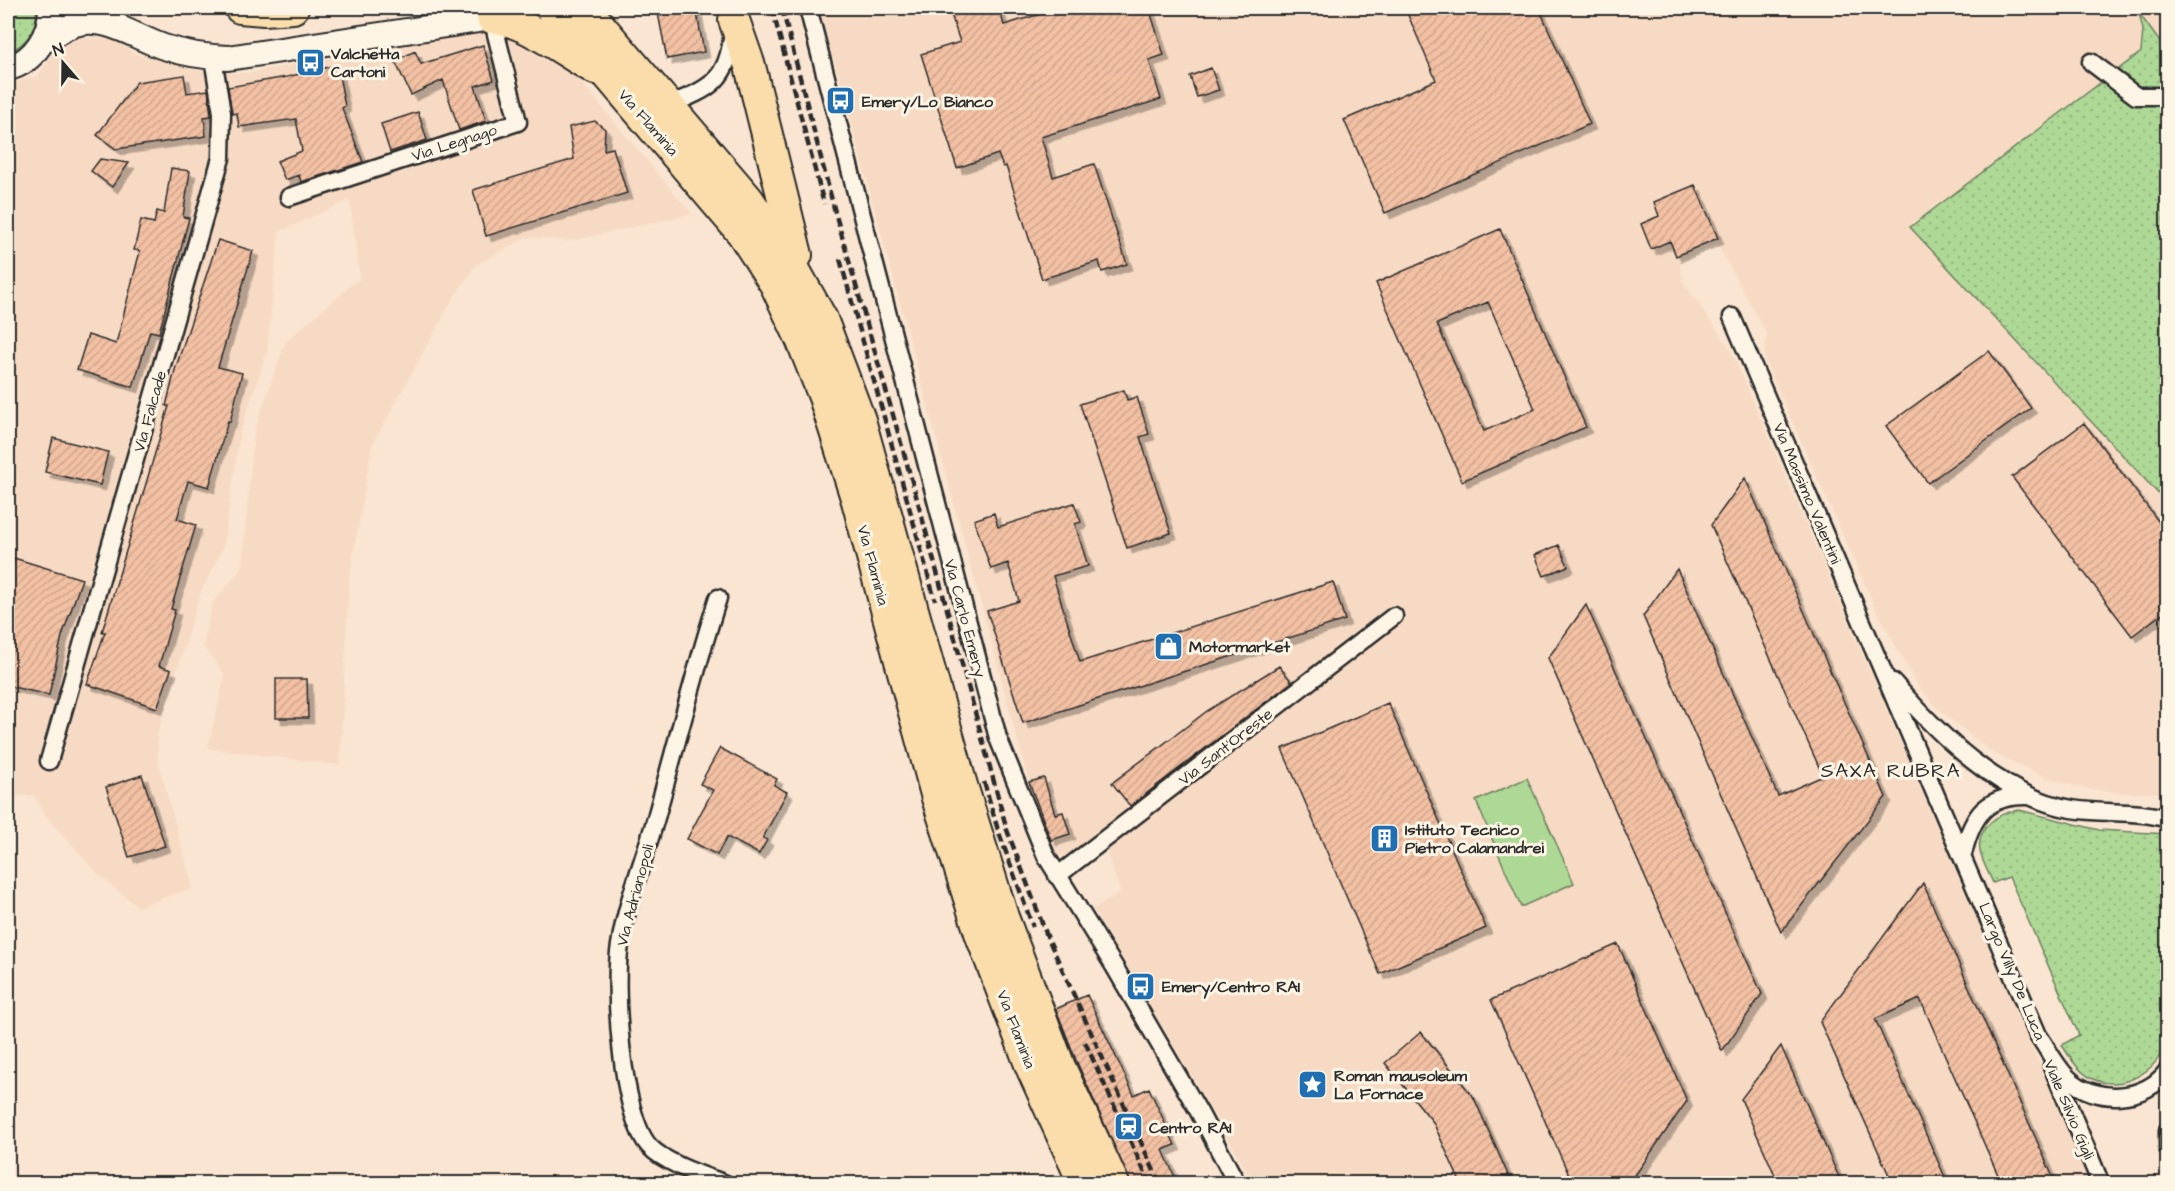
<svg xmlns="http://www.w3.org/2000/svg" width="2175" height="1191" font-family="'Architects Daughter',sans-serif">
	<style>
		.built { fill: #f7dac3 }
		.grass { fill: url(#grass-dots); stroke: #6c8260; stroke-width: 1.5 }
		.park { fill: #aed895; stroke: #6c8260; stroke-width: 1.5 }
		.building { fill: url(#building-hatch); stroke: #2b2b2b; stroke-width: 1.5; fill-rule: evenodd; filter: url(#shadow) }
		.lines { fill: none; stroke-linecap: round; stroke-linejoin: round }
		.street-casing { stroke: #2b2b2b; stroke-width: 21 }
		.secondary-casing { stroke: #2b2b2b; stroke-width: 28 }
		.highway-casing { stroke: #2b2b2b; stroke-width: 34 }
		.street { stroke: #fcf5e5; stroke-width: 16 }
		.secondary { stroke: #fcf5e5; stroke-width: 24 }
		.highway { stroke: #faddab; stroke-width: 30 }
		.rail { stroke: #2b2b2b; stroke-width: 4.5; stroke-dasharray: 9 4.5; stroke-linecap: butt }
		.labels { text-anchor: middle; stroke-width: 6; stroke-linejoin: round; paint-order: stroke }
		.poi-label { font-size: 16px; font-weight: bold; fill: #2b2b2b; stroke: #fcf5e5; text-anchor: start }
		.street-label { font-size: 16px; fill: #2b2b2b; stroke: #fcf5e5 }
		.quarter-label { font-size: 20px; letter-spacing: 1.5px; fill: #2b2b2b; stroke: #fcf5e5 }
	</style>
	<defs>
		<pattern id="grass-dots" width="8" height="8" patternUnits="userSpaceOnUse" patternTransform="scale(1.5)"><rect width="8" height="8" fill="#aed895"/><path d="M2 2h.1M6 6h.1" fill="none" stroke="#96ba81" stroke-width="1.8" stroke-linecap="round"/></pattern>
		<pattern id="building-hatch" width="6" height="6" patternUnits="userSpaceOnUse" patternTransform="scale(1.5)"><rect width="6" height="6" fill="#f2c0a3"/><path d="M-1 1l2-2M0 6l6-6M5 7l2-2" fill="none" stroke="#d0a58c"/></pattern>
		<filter id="shadow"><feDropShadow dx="5.5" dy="5.5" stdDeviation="0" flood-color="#0004"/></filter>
	</defs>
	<rect width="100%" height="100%" fill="#f9e5d1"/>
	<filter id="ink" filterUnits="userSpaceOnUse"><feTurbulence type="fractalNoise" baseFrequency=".0167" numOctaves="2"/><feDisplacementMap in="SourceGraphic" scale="12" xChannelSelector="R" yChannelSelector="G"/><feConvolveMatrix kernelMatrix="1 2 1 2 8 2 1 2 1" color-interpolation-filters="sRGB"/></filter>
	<g filter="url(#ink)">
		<path class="built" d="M817,8H2167V52L2142,17L2141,52L1910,226L2167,503V793H2119L2082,788L2048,778L1993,753L1940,711L1917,685L1875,607L1764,358L1767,334L1717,244L1679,261L1683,282L1731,350L2091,1183H1254L1093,909L1121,893L1106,851L1406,615L1392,604L1296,687L1132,809L1065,856H1057L1051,850L1029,782L838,73Z
			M484,28L509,32L570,69L692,214L569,241L527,237L476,265L452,300L372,445L349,579L340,765L208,748L225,675L203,646L212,604L242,568L254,432L286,341L360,278L350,200L279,232L267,351L240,432L223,547L200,594L157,735L158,762L193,888L138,907L98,874L45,815L34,795L8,797V84L38,76L56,49L78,38L113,39L135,54L208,73H248Z"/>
		<path class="grass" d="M8,8H36C37,29 28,44 8,52Z
			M2139,13L2167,52V503L1910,227L2141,52L2143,30Z
			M2019,810L2099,830L2167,834C2168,877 2168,919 2168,962C2168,991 2171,1025 2161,1053C2154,1070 2131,1083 2113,1083C2087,1084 2074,1065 2062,1045L2079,1035L2009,877L1993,883C1989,873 1982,862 1980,851C1976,827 1999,812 2019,810Z"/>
		<path class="park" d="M1527,778L1574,883L1521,907L1476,801Z"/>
		<path class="building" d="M657,8H696L704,52L667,59Z
			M949,8H999L1004,25L1060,8H1149L1164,55L1149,60L1161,99L1041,137L1053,177L1094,164L1127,264L1102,272L1099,261L1042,279L1006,166L1003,167L998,154L957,168L921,54L960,42Z
			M1405,8H1539L1590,124L1385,213L1344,120L1436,80Z
			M483,45L494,80L475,86L486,121L459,130L443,80L411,95L395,61L415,51L421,64Z
			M337,65L345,106L342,108L363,162L301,182L299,175L285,180L277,161L302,151L296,119L239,127L237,113L232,114L228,87L287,77Z
			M1211,68L1219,90L1197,97L1190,76Z
			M184,75L187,93L208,90L211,116L204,117L206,136L116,149L97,135L137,82Z
			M418,112L427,140L390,152L381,124Z
			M595,121L605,129L604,150L613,148L627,193L486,236L473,190L574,159L569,127Z
			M100,159L129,163L112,187L91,171Z
			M171,168L190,171L183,217L189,218L159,333L150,331L133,387L77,370L88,335L116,344L140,251L134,250L141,220L154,223L157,211L164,213Z
			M1695,185L1718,238L1676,256L1670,241L1651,249L1641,224L1659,216L1654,202Z
			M1500,229L1586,427L1462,481L1376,283ZM1488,302L1535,409L1484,431L1437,324Z
			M218,240L253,251L218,367L242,373L230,422L228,421L209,487L188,481L177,519L196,525L171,609L175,610L159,666L171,670L157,708L87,684L105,632H102L169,406H166L175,370Z
			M1989,351L2031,408L1928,483L1886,426Z
			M1124,390L1127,400L1137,397L1149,434L1140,437L1171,533L1127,548L1080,404Z
			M2084,423L2168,534V609L2132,636L2012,477Z
			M53,438L108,452L100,485L45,472Z
			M1745,478L1886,797L1781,932L1643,616L1677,569L1778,796L1823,776L1711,525Z
			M1074,503L1081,522L1075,524L1088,566L1053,576L1080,662L1333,582L1345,620L1023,723L987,611L1019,601L1008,563L991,569L974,520L994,513L998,527Z
			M1559,545L1568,566L1544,576L1535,555Z
			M14,558L82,579L62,636L49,695L8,686V579Z
			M1586,605L1762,994L1722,1051L1548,658Z
			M1279,666L1292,682L1130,806L1112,783L1207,711Z
			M276,679H307L308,718H276Z
			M1388,703L1486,928L1380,974L1282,749Z
			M720,748L777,779L774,785L787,792L763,838L767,840L759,854L727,837L717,855L687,839L713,790L700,784Z
			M142,775L165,846L129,857L106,787Z
			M1044,778L1055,814L1063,812L1070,834L1051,840L1029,782Z
			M1923,883L2056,1184H2002L1920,999L1875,1019L1948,1184H1893L1820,1022Z
			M1618,944L1687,1101L1629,1184H1573L1491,1000Z
			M1087,995L1134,1095L1149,1088L1175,1145L1163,1150L1178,1184H1131L1076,1060L1056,1009Z
			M1421,1032L1474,1098L1512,1184H1461L1433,1122L1385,1063Z
			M1781,1046L1842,1184H1779L1741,1099Z"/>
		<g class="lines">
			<defs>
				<path id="street" d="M97,8L121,23
					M808,8L998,738L1046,856L1114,966L1199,1112L1237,1184
					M2091,62L2136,96H2168
					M668,105C712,88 727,81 733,32
					M289,197L518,122L492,18
					M1732,317L2038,1035C2048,1049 2056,1067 2068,1078C2095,1104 2146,1102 2168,1070
					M718,598C695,670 677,742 657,814C645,858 627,900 620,945C613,985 621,1115 649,1146C664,1163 704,1176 726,1184
					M1893,682C1938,734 2000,797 2072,809C2103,814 2138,810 2168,819
					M49,761L221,158L222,113L213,58
					M1963,854C1972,815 1987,794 2030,796
					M1057,876L1394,616
					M2052,1066L2101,1184
					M2168,1130V1148"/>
				<path id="secondary" d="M42,42C55,34 68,24 84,22C112,19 139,39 164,47C185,54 206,57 228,58L492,18
					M8,68C34,62 51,34 51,8"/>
				<path id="highway" d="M240,8L264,10L293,8
					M551,8L742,233L775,284L801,339L824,397L857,501L937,798L981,936L1031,1067L1084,1184
					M585,8L748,199L788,258L822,319L860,420L961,782L1003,917L1060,1067L1114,1184
					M492,18C524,19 565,53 595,69
					M734,20L750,66L797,255"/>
			</defs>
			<use href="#street" class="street-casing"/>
			<use href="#secondary" class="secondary-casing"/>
			<use href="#highway" class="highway-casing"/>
			<use href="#street" class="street"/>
			<use href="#secondary" class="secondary"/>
			<use href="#highway" class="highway"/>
			<path class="rail" d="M772,8L824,204
				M782,8L835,212L919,506L1007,830L1047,936L1160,1184
				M840,259L935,600
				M984,782L998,830L1033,927
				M1085,1042L1150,1184"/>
		</g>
	</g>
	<defs>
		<symbol id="bus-square" viewBox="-11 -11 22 22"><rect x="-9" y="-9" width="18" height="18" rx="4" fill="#1f6fb2" stroke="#fcf5e5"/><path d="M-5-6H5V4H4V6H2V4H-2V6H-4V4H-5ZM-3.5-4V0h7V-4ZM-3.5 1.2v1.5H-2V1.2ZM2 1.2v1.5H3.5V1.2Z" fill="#fff"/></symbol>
		<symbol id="shop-square" viewBox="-11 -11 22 22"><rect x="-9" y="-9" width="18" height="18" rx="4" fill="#1f6fb2" stroke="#fcf5e5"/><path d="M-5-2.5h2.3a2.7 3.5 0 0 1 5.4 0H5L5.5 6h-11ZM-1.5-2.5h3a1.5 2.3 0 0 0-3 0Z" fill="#fff"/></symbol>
		<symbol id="building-square" viewBox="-11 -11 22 22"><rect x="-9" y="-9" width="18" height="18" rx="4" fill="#1f6fb2" stroke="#fcf5e5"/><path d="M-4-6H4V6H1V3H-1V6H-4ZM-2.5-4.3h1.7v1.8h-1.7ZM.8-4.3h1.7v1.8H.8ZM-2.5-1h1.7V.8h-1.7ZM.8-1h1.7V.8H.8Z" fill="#fff"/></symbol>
		<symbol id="sight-square" viewBox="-11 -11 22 22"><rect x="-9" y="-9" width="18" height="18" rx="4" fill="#1f6fb2" stroke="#fcf5e5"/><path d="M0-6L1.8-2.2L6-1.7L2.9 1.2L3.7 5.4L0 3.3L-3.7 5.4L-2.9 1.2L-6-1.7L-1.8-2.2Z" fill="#fff"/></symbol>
		<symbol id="station-square" viewBox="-11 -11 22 22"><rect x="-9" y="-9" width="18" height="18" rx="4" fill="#1f6fb2" stroke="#fcf5e5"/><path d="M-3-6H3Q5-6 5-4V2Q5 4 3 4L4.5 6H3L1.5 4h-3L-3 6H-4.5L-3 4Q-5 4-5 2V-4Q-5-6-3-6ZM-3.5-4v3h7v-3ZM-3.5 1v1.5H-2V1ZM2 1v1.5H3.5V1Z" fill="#fff"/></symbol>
	</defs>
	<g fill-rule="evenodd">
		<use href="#bus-square" x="294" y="46" width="33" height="33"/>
		<use href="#bus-square" x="824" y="84" width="33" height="33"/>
		<use href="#shop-square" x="1152" y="630" width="33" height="33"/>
		<use href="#building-square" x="1368" y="822" width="33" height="33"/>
		<use href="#bus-square" x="1124" y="970" width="33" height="33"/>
		<use href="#sight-square" x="1296" y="1068" width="33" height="33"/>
		<use href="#station-square" x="1112" y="1110" width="33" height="33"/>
	</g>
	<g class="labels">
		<g class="poi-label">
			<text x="331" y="59">Valchetta<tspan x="331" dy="18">Cartoni</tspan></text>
			<text x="862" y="107">Emery/Lo Bianco</text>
			<text x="1189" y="652">Motormarket</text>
			<text x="1405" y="835">Istituto Tecnico<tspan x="1405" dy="18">Pietro Calamandrei</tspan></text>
			<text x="1162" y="992">Emery/Centro RAI</text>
			<text x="1334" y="1081">Roman mausoleum<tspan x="1334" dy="18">La Fornace</tspan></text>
			<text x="1149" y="1133">Centro RAI</text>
		</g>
		<g class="street-label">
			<text transform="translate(649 122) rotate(49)" y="6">Via Flaminia</text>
			<text transform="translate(454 142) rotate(-18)" y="6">Via Legnago</text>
			<text transform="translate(149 411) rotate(-74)" y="6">Via Falcade</text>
			<text transform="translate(1808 493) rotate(67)" y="6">Via Massimo Valentini</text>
			<text transform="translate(874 565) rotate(75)" y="6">Via Flaminia</text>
			<text transform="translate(966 618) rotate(75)" y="6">Via Carlo Emery</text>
			<text transform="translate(1225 746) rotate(-38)" y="6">Via Sant'Oreste</text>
			<text transform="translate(634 895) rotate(-75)" y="6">Via Adrianopoli</text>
			<text transform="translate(2013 971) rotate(67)" y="6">Largo Villy De Luca</text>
			<text transform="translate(1017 1029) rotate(69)" y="6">Via Flaminia</text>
			<text transform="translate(2070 1109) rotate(67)" y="6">Viale Silvio Gigli</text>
		</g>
		<g class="quarter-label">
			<text x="1891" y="777">SAXA RUBRA</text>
		</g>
	</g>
	<rect width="2175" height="1191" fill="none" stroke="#fcf5e5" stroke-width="30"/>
	<rect x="15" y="15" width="2145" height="1161" fill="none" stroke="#2b2b2b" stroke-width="2" filter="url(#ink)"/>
	<g transform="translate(63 63) rotate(340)" stroke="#fcf5e5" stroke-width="4.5" paint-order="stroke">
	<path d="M0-4.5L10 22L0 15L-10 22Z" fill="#2b2b2b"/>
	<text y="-9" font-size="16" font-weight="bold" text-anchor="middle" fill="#2b2b2b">N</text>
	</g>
</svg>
